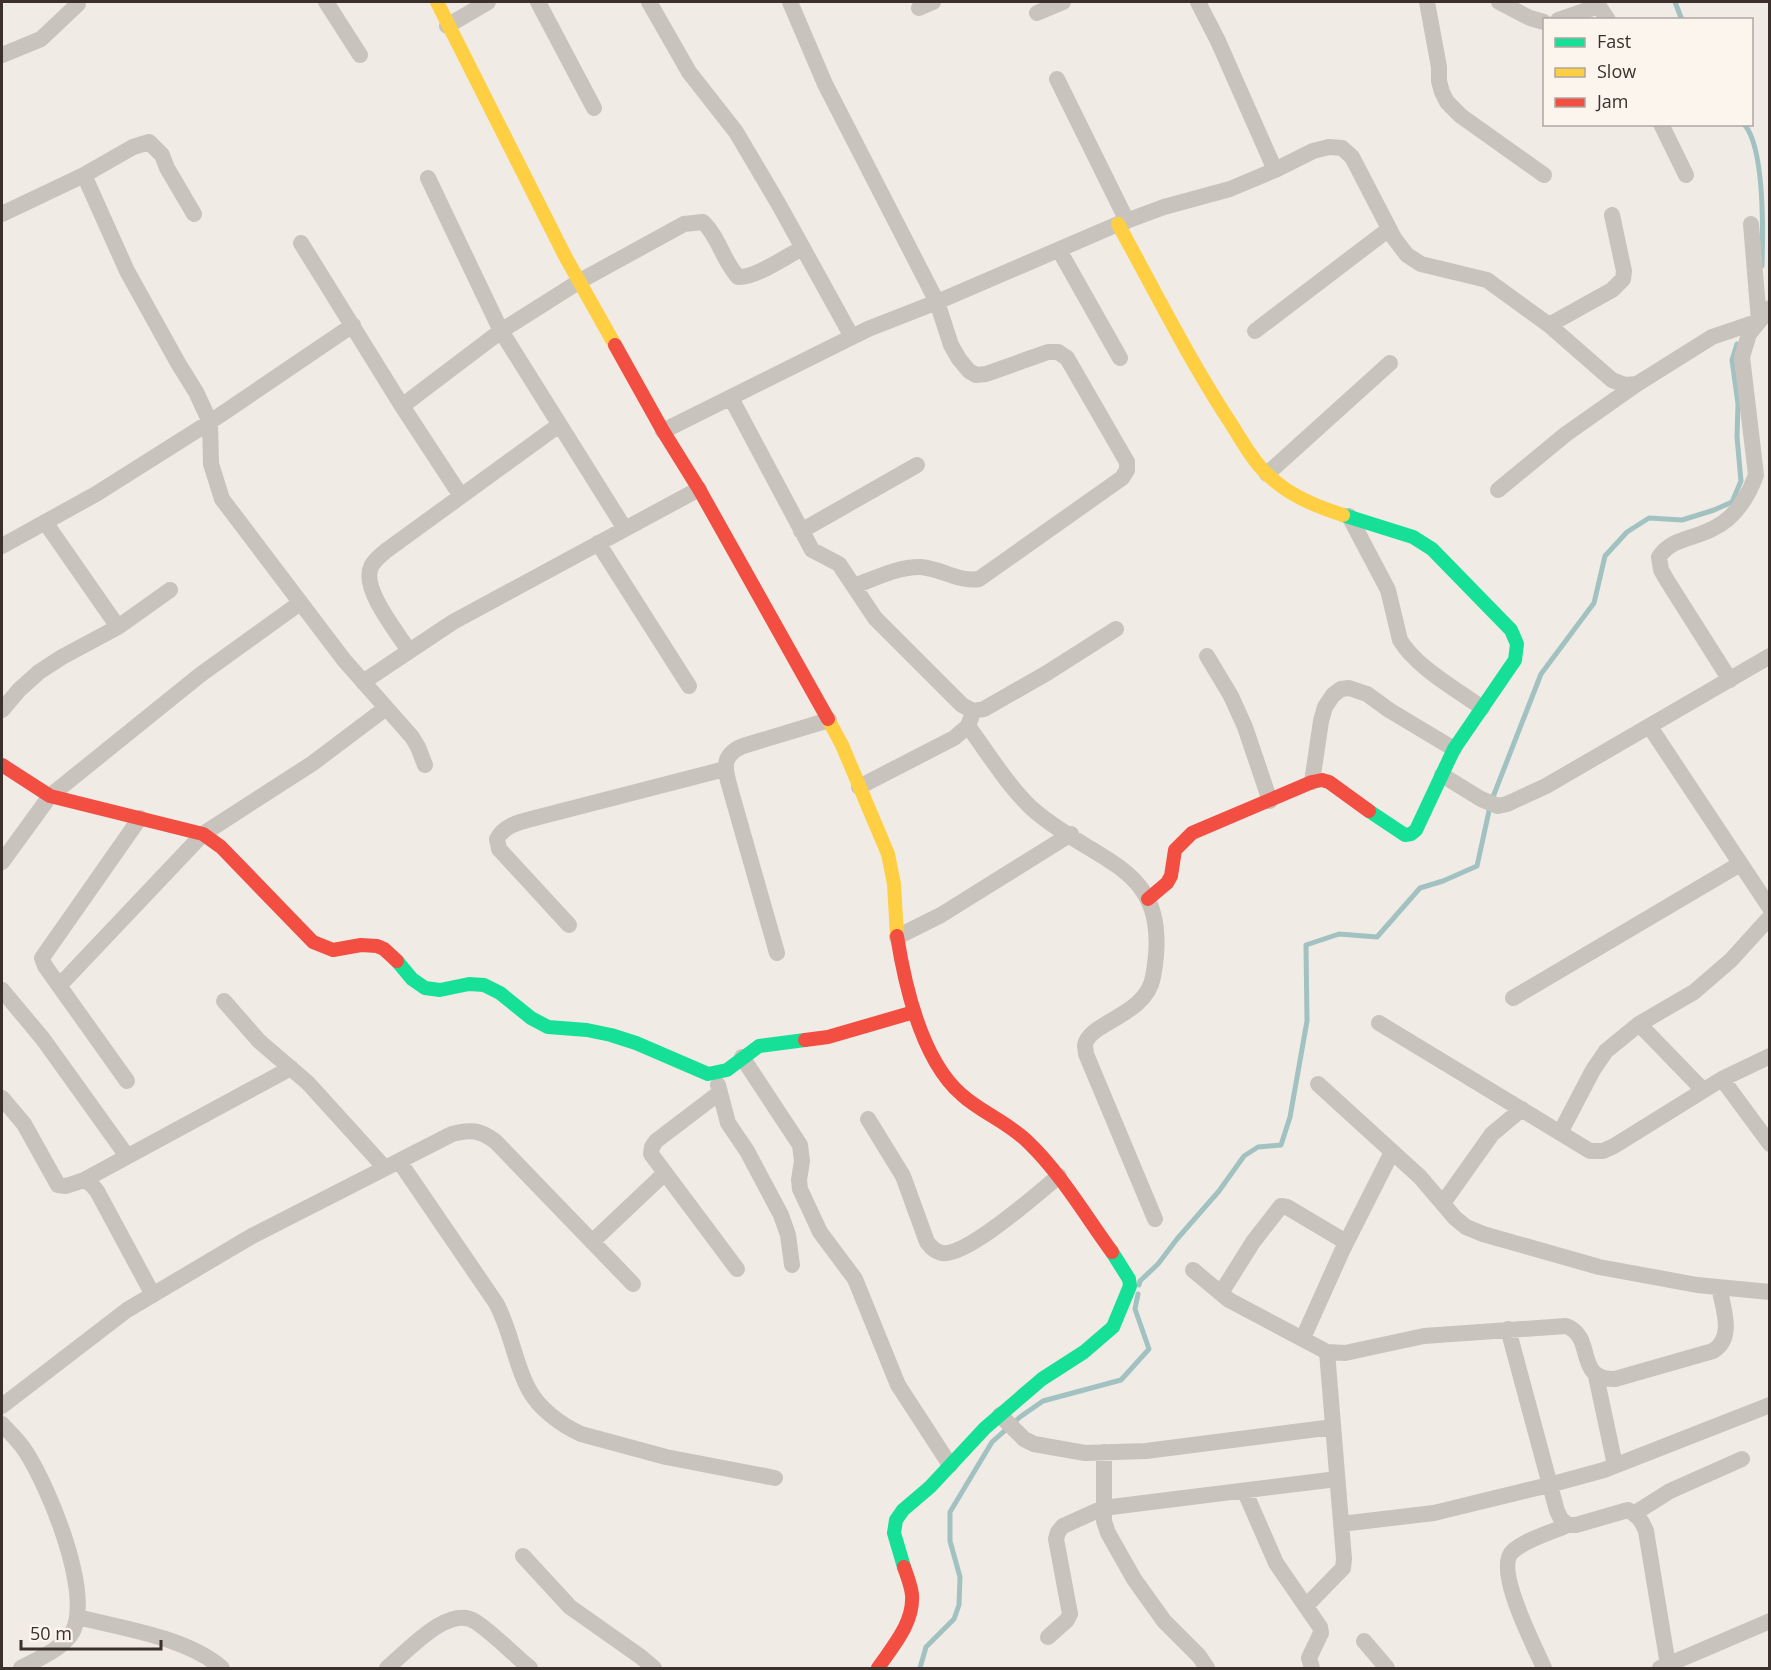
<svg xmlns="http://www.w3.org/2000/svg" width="1771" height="1670" font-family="'Open Sans',sans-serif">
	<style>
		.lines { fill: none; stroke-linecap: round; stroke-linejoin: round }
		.stream { stroke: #a1c2c1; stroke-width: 5 }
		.street { stroke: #c9c3be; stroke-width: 16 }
		.fast { stroke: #16e098; stroke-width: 14 }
		.slow { stroke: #ffcf43; stroke-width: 14 }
		.jam { stroke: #f24e42; stroke-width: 14 }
	</style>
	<rect width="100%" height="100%" fill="#f0ebe5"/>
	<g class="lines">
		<path class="stream" d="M1675,2L1682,20
			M1744,124C1765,148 1763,234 1762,266
			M1139,1285L1140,1281L1158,1264L1177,1239L1219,1191L1244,1156L1258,1147L1281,1145L1290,1117L1307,1021L1306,945L1339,934L1377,937L1420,888L1443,881L1477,866L1491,802L1541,674L1594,603L1605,556L1627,532L1649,518L1682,520L1714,510L1732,502L1741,481L1737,437L1738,404L1732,360L1737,344
			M920,1668L926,1647L954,1619L959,1605L960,1577L950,1541V1512L992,1442L1020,1417L1043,1401L1121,1380L1149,1349L1135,1309L1138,1294"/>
		<path class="street" d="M326,2L360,55
			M538,2L594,108
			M649,2L689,72L736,132L778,203L852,337
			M790,2L825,84L937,302L951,345L959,359L969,371L976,375L986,374L1048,352H1058L1067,358L1127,462V470L1122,478L979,579C958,582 942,569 921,567C899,566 874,579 854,586
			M1198,2L1218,41L1275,170
			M1427,2L1439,67V81L1442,92L1447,102L1461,116L1544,175
			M1499,2L1530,18L1544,22
			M1596,2L1608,20
			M919,8L933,2
			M1037,13L1063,2
			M1558,20L1599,6
			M447,26L488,2
			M2,55L41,39L78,4L76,2
			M1057,79L1127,221
			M1661,124L1686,175
			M84,175L127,271L178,363L196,392L210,422L211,464L222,499L344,660L412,737L418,747L425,765
			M428,178L501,331L625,529
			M2,214L84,175L133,147L149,142L162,155L167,168L194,214
			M301,243L402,406L461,496
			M1059,250L1120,358
			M1549,325L1612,290L1623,279L1624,271L1612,215
			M1255,331L1389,229
			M731,398L812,550L839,564L875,618L962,705L973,711L984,709L1047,673L1116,629
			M402,406L501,331L580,281L684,224L703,222C719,237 723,261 738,277C756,278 786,256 803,248
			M663,431L868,329L937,302L1118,224L1164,207L1230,189L1275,170L1313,151L1329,147L1342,148L1352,157L1394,238L1407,255L1421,264L1487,280L1549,325L1612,380L1625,385L1637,384
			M1267,474L1390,363
			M1498,490L1566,434L1637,384L1712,337L1759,321L1751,224
			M1349,516L1388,590L1400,640C1416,667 1456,689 1482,708
			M45,522L118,627
			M801,531L917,465
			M598,543L689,686
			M2,546L96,494L210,422L353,325
			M409,651C398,633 361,589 371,567C374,560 381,555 387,550L559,425
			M1207,656L1231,696L1245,727L1270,801
			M1730,680L1668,582L1661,570L1659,557C1671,538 1694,539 1712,529C1734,519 1748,497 1756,475L1742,357L1749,334L1770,308
			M363,682L453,622L699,489
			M2,710L19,690L39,672L62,657L118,627L170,590
			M968,726C988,753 1011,791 1036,812C1102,867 1174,866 1153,977C1146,1016 1089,1022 1085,1045C1085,1048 1086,1051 1086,1054L1155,1219
			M1650,727L1770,908
			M1442,775L1481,799L1498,806L1507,804L1546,786L1770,656
			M1312,782L1321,721L1325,707L1333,695L1341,689L1349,688L1367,694L1389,710L1454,749
			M859,787L954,738L968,726L971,718
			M2,862L50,796L200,675L300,603
			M569,925L499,849L497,839C504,825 520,822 535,818L725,769
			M897,937L941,915L1071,834
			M777,953L732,795C726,773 718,756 743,746L829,720
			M59,986L203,834L313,763L386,708
			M2,990L43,1039L127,1156
			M1513,998L1740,864
			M224,1001L259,1041L308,1083L385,1168
			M1379,1023L1590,1151H1603L1614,1146L1722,1079L1770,1056
			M1639,1024L1703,1090
			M742,1057L800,1145L802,1161L799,1180L800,1189L820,1232L855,1279L898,1385L950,1465
			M1722,1079L1770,1144
			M127,1081L45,966L42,958L140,818
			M1318,1084L1420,1177L1455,1218L1466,1227L1483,1234L1599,1267L1697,1285L1770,1292
			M718,1085L728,1123L747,1151L781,1215L788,1235L792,1265
			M719,1093L656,1141L652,1147L651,1154L737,1269
			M2,1098L24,1124L58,1185L66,1186L84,1180L91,1184L97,1191L153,1295
			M868,1119L903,1176L927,1242C931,1247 935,1252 942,1253C967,1257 1038,1193 1059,1176
			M1560,1133L1593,1070L1606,1051L1639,1024L1694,992L1731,960L1770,917
			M399,1161L496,1303C511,1330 514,1361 528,1388C538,1408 561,1425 581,1434L666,1457L775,1478
			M84,1180L291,1068
			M1443,1203L1492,1134L1522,1109
			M592,1242L665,1173
			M1193,1270L1229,1300L1327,1352L1345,1353L1424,1336L1566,1326C1596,1337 1574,1380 1615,1379L1713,1351C1735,1338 1723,1308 1719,1287
			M1221,1293L1253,1242L1281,1206L1287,1207L1346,1242
			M1508,1329L1557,1511L1561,1519L1568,1525H1576L1628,1510C1638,1515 1642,1521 1646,1531L1668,1665
			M1303,1338L1342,1251L1392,1152
			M1596,1376L1615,1465
			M2,1406L127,1310L252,1236L452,1134C470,1129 480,1130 495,1141L633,1284
			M1000,1415L1024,1439L1034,1444L1085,1453L1146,1451L1333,1427
			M2,1424C10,1433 19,1441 26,1452C49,1488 92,1591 73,1631C63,1649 38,1659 21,1668
			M1104,1452V1521L1108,1533L1134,1579L1164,1621L1199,1656L1207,1668
			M1245,1492L1276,1563L1320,1627L1321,1633L1309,1658L1312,1668
			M1635,1513L1670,1491L1742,1459
			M1341,1524L1434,1513L1549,1485L1604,1470L1770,1405
			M523,1556L570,1607L641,1657L654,1668
			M1306,1606L1343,1568L1344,1559L1327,1352
			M78,1617C124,1629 186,1637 222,1668
			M1048,1637L1067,1620L1070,1614L1056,1539L1058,1532L1063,1526L1103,1508L1337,1479
			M1364,1641L1387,1668
			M387,1668C407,1652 449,1603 476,1622C495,1635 512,1653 530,1668
			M1544,1668C1535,1647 1493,1568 1513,1551C1525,1540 1552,1532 1568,1525
			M1660,1668L1770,1621"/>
		<path class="fast" d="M1343,515L1413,537L1432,549L1511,630L1517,644L1515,660L1454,749L1416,830L1411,834L1405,835L1369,811
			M397,961L412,979L425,988L440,990L469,984L484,985L500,993L531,1018L548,1027L587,1030L611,1035L636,1043L708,1074L727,1070L759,1046L805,1040
			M904,1567L894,1533L896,1520L903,1510L930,1487L985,1428L1042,1379L1084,1352L1113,1327L1130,1286L1129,1279L1112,1252"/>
		<path class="slow" d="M437,2L565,256L615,345
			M1118,224C1154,289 1187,356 1228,419C1240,437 1251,459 1267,474C1288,495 1315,506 1343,515
			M828,719L842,745L888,854L894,884L897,936"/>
		<path class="jam" d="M615,345L663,431L699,489L828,719
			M2,765L50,796L203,834L221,847L313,942L333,950L361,945L377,946L384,949L397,961
			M1148,899L1167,883L1171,876L1175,850L1192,833L1312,782L1322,780L1329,782L1369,811
			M897,936C905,986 922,1061 962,1095C982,1113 1008,1122 1029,1143C1061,1174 1085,1215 1112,1252
			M805,1040L828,1037L914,1012
			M878,1668C893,1646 914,1623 912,1595C911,1585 907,1576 904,1567"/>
	</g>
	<rect width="1771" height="1670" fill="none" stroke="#3b302b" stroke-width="6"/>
	<rect x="1543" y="18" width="210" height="108" fill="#fbf5ee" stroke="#aea6a0" stroke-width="1.5"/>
	<rect x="1555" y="38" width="30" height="9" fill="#16e098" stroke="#aea6a0" stroke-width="1.5"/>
	<text x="1597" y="48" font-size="18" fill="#3b302b">Fast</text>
	<rect x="1555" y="68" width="30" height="9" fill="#ffcf43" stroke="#aea6a0" stroke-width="1.5"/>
	<text x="1597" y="78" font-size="18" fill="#3b302b">Slow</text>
	<rect x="1555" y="98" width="30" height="9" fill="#f24e42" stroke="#aea6a0" stroke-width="1.5"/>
	<text x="1597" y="108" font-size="18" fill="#3b302b">Jam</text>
	<path d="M21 1640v9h140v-9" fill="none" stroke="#3b302b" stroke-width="3"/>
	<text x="30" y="1640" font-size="18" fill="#3b302b" stroke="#fbf5ee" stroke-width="4.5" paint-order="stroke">50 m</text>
</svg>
